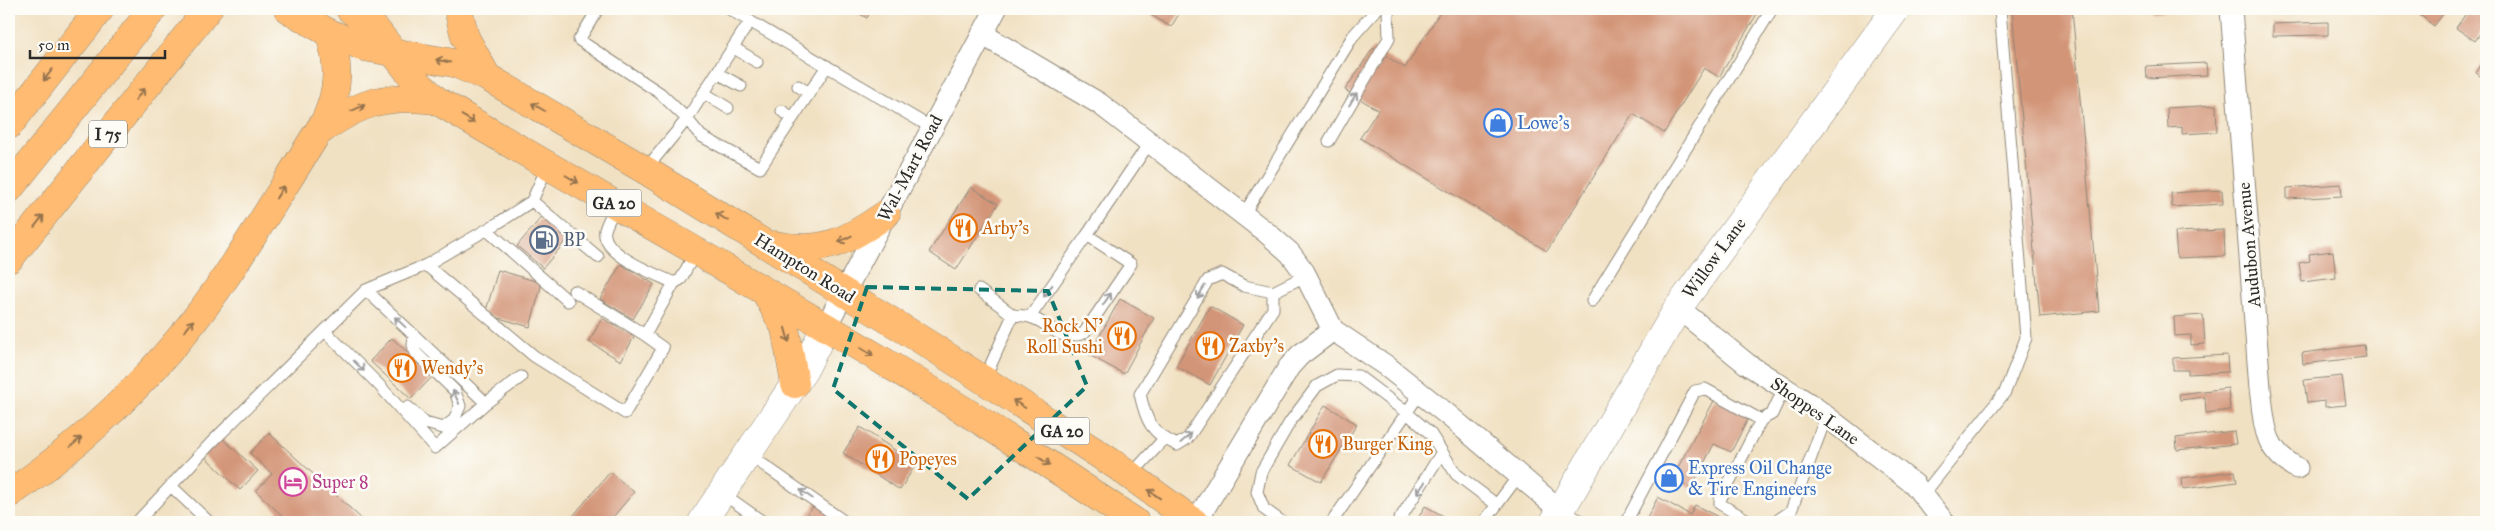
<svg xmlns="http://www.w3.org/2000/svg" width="2495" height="531" font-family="'IM FELL Great Primer',serif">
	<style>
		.building { fill: #d39578 }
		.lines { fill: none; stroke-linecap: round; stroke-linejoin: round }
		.service-casing { stroke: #8e8677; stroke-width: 13 }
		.minor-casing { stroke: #8e8677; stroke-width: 23 }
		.tertiary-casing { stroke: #8e8677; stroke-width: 29 }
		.primary-casing { stroke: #8e8677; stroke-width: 29 }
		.trunk-casing { stroke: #8e8677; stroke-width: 29 }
		.motorway-casing { stroke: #8e8677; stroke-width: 29 }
		.service { stroke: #fff; stroke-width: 11 }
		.minor { stroke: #fff; stroke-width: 21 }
		.tertiary { stroke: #fff; stroke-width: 28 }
		.primary { stroke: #ffbb71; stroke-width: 28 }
		.trunk { stroke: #ffbb71; stroke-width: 28 }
		.motorway { stroke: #ffbb71; stroke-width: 28 }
		.oneway { stroke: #95734e }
		.oneway2 { stroke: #a0a0a0 }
		.marked { fill: none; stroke: #0f766e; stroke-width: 4; stroke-dasharray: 10 6; stroke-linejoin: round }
		.labels { text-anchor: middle; stroke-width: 5; stroke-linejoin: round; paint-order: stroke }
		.shield { fill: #fdfcf7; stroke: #6a6a68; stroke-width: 1 }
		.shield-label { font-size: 16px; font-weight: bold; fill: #2b2b2b }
		.shop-label { font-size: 18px; fill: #366cbe; stroke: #fdfcf7; text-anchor: start }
		.street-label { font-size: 18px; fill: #2b2b2b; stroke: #fdfcf7 }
		.food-label { font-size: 18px; fill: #c56008; stroke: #fdfcf7; text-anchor: start }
		.service-label { font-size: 18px; fill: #4e5e75; stroke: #fdfcf7; text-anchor: start }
		.hotel-label { font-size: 18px; fill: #b23c85; stroke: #fdfcf7; text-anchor: start }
	</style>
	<rect width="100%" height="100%" fill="#fdfcf7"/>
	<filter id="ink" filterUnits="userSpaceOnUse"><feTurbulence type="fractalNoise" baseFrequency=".02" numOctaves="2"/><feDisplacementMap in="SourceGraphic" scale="10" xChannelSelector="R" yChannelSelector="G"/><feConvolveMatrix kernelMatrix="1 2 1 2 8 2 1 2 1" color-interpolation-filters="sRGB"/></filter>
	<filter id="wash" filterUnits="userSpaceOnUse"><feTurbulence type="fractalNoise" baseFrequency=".0096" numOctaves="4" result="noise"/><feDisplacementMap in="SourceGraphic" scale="20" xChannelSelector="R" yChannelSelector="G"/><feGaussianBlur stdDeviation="1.12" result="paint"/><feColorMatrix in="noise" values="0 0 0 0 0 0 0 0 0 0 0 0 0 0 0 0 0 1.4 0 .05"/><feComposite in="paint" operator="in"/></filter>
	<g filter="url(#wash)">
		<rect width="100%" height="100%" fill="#f1e1c3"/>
		<g id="blocks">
			<path class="building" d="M851,9H872L867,18Z
				M1141,9H1182L1171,27Z
				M1442,9H1760L1719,77L1704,68L1664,133L1633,114L1547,251L1360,138L1378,110L1345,90L1373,48L1405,68Z
				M2012,9H2072L2099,311L2040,317Z
				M2152,9H2184V10L2152,12Z
				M2417,9H2447L2434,26L2415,11Z
				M2469,9H2486V25L2475,41L2456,28Z
				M2328,22V35L2273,36V24Z
				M2486,57V80L2476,73Z
				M2206,63L2207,75L2147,78L2146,66Z
				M2216,105L2217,132L2182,134V127L2168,128L2167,108Z
				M2341,184L2342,196L2287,199V188Z
				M971,187L998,204L956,270L929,252Z
				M2222,190L2223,204L2172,207L2171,193Z
				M545,213L571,235L543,268L517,246Z
				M2224,230L2225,256L2177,258L2175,232Z
				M2333,251L2336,278L2302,282L2299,263L2310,261L2309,254Z
				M621,264L654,284L633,319L600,299Z
				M498,270L542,283L530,327L485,314Z
				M1120,299L1154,318L1124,374L1089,355Z
				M1210,306L1243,325L1210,385L1176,366Z
				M2203,315L2205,344L2191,345V335L2175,336L2174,317Z
				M602,318L634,337L621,361L589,342Z
				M392,338L433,376L411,399L370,361Z
				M2364,345L2366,357L2303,364L2302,353Z
				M2227,355L2228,372L2188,374V370H2173V358Z
				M2342,376L2346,405L2325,407V401L2307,403L2304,380Z
				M2228,388L2230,410L2206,413L2205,397L2180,400L2179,394Z
				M1715,399L1749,417L1731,452L1714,444L1691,488L1672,478Z
				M1325,405L1357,424L1321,482L1290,465Z
				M860,427L916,464L900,490L843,453Z
				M2234,431L2236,444L2177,450L2176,438Z
				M269,433L365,522H289L256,491L272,474L250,453Z
				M220,436L258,471L240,490L202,454Z
				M2235,471L2237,482L2183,489L2182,478Z
				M610,472L634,492L609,522H568Z
				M1658,497L1690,515L1695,505L1728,522H1645Z
				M819,498L839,512L832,522H802Z
				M1425,506L1451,520L1450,522H1416Z"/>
		</g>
	</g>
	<g filter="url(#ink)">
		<use href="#blocks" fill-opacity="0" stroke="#8e8677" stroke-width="1"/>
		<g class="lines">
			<defs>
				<path id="service" d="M598,9L579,40L660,93L687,119L645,170
					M729,9L932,128
					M750,21L687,119L701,136L760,168L827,66
					M734,48L757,62
					M717,73L741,86
					M798,86L809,93
					M704,93L728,108
					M782,111L793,118
					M1329,141L1389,38L1388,9
					M532,201L598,257
					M617,205C613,212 607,222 605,230C600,254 656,274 674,283L681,279L696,251
					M1244,214L1353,36L1377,9
					M487,230L568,301
					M1087,235L1150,142
					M426,265L534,356L625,413L663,348L645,335
					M366,290L486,403
					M979,290L1013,315L984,380
					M574,291L645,335L674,283
					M1273,292V309L1188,438L1177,445C1151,433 1146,421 1140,394L1208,280L1222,274L1244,286L1273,292L1305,276
					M1592,301L1772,9
					M1013,315C1018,316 1024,315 1029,317C1051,322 1057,344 1084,333L1131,264L1087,235L1030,317
					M325,331L379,385L435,448L486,403L521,377
					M408,407L425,423L443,428L454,420L460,406L455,391L415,352L413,345L414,335
					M748,454L845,522
					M1130,476L1164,439
					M171,486L209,522
					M722,493L763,522
					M1923,495L2005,392L2026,338L2000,9
					M1561,511L1584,522
					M137,522L211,443L366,290L426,265L498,223L532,201L548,165
					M1282,522L1264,509L1257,492L1261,472L1290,422L1317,386L1337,375L1358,376L1407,413L1430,433L1456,474L1497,505
					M1332,522L1420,393
					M1398,522L1442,452
					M1484,522L1519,475
					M1626,522L1695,391L1705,389L1761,420L1772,414L1784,388
					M1751,522L1720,504V500L1761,420
					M1775,522L1791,511L1826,417"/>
				<path id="minor" d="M2231,9L2260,388C2265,424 2262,449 2297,468
					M982,34L1100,104L1267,233L1290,253L1304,272L1333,330L1385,365L1448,415L1561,511
					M1678,308L1747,364L1814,407L1914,484L1944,522
					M825,328L996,9
					M1196,522L1289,367L1300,355L1333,330"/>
				<path id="tertiary" d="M702,522L804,370L825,328
					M1554,522L1678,308L1896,9"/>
				<path id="primary" d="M350,9L376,30L416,81L436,100C670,239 911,368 1135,522
					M329,33L364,47L454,63L487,77L645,170L928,344L1117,466L1194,522
					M774,245C821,255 848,241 886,214
					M766,293L785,328L795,384"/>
				<path id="trunk" d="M288,9L329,33"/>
				<path id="motorway" d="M458,9L465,37L487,77
					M9,125L100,9
					M320,131C360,102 387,94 436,100
					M9,189L153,9
					M9,259L208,9
					M9,494C94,436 170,360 227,275C261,225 292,172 325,121C339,91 340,64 329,33"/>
			</defs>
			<use href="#service" class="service-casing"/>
			<use href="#minor" class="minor-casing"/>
			<use href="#tertiary" class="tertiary-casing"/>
			<use href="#primary" class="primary-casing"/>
			<use href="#trunk" class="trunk-casing"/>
			<use href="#motorway" class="motorway-casing"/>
			<use href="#service" class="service"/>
			<use href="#minor" class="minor"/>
			<use href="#tertiary" class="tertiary"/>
			<use href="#primary" class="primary"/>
			<use href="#trunk" class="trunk"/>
			<use href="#motorway" class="motorway"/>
		</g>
		<defs><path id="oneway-shaft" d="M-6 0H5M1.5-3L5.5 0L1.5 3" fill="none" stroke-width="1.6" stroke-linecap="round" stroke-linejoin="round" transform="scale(1.25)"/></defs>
		<g class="oneway">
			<use href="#oneway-shaft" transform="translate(443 61) rotate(-168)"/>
			<use href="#oneway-shaft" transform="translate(48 75) rotate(128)"/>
			<use href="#oneway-shaft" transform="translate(140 94) rotate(-51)"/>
			<use href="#oneway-shaft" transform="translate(538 107) rotate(-150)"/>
			<use href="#oneway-shaft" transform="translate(358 108) rotate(-24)"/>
			<use href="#oneway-shaft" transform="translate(468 119) rotate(31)"/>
			<use href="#oneway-shaft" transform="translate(572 179) rotate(30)"/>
			<use href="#oneway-shaft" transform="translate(280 192) rotate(-58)"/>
			<use href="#oneway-shaft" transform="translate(722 217) rotate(-148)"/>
			<use href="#oneway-shaft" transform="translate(39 221) rotate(-52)"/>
			<use href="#oneway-shaft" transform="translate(845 239) rotate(153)"/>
			<use href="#oneway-shaft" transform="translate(189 326) rotate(-52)"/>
			<use href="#oneway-shaft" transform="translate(787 335) rotate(74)"/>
			<use href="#oneway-shaft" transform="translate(867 352) rotate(31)"/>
			<use href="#oneway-shaft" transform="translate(1019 404) rotate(-148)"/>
			<use href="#oneway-shaft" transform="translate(76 442) rotate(-40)"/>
			<use href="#oneway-shaft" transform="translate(1044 461) rotate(33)"/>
			<use href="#oneway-shaft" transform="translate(1154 494) rotate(-144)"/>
		</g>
		<g class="oneway2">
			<use href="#oneway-shaft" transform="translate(1353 99) rotate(-59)"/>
			<use href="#oneway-shaft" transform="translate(1048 291) rotate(125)"/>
			<use href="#oneway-shaft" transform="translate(1201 292) rotate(121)"/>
			<use href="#oneway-shaft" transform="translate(1107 299) rotate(-56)"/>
			<use href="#oneway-shaft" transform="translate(400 322) rotate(-137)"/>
			<use href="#oneway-shaft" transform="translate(359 366) rotate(45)"/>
			<use href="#oneway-shaft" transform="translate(456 397) rotate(-115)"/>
			<use href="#oneway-shaft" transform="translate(1186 438) rotate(-41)"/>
			<use href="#oneway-shaft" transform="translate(1421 488) rotate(124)"/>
			<use href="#oneway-shaft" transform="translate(806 494) rotate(-145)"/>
		</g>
	</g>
	<path class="marked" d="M867,287L1048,291L1087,386L968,499L833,389Z"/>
	<defs>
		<symbol id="shop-ring" viewBox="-11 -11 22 22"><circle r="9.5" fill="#fdfcf7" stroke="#3f7fe0" stroke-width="1.5"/><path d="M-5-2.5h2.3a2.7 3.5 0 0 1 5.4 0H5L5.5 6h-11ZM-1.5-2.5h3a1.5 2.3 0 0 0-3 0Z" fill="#3f7fe0"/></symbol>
		<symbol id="restaurant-ring" viewBox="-11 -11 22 22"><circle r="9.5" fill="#fdfcf7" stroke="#e8710a" stroke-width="1.5"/><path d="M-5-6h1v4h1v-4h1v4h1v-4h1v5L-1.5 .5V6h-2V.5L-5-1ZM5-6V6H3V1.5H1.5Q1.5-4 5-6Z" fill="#e8710a"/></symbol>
		<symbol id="fuel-ring" viewBox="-11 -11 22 22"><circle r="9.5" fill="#fdfcf7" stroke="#5c6f8a" stroke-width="1.5"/><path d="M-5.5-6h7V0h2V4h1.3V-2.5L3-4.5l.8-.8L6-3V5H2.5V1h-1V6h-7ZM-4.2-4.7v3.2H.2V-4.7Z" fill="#5c6f8a"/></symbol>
		<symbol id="hotel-ring" viewBox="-11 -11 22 22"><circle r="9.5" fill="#fdfcf7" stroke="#d1479c" stroke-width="1.5"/><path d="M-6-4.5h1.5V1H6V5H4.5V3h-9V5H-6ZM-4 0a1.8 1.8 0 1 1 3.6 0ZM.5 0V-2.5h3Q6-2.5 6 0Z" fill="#d1479c"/></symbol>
	</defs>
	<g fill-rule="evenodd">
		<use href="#shop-ring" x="1482" y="107" width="32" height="32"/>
		<use href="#restaurant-ring" x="947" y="212" width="32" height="32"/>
		<use href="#fuel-ring" x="528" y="224" width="32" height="32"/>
		<use href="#restaurant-ring" x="1106" y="320" width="32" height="32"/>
		<use href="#restaurant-ring" x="1194" y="330" width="32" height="32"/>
		<use href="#restaurant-ring" x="386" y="352" width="32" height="32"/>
		<use href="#restaurant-ring" x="1307" y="428" width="32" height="32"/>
		<use href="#restaurant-ring" x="864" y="443" width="32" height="32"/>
		<use href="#shop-ring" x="1653" y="462" width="32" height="32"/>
		<use href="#hotel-ring" x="277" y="466" width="32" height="32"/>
	</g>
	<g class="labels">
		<g class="shield">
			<rect x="89" y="120.5" width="38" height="27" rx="4"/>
			<rect x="586.5" y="189.5" width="55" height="27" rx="4"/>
			<rect x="1034.5" y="417.5" width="55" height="27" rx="4"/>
		</g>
		<g class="shield-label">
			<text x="108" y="140">I 75</text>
			<text x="614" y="209">GA 20</text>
			<text x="1062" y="437">GA 20</text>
		</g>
		<g class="shop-label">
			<text x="1517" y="129">Lowe's</text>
			<text x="1688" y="474">Express Oil Change<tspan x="1688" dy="21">&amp; Tire Engineers</tspan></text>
		</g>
		<g class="street-label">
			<text transform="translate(910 168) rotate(-62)" y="6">Wal-Mart Road</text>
			<text transform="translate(2249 245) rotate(-95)" y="6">Audubon Avenue</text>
			<text transform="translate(1714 258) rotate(-54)" y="6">Willow Lane</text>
			<text transform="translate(805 268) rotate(32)" y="6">Hampton Road</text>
			<text transform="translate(1815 411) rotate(35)" y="6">Shoppes Lane</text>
		</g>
		<g class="food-label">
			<text x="982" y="234">Arby's</text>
			<text x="1103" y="332" text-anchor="end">Rock N'<tspan x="1103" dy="21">Roll Sushi</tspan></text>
			<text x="1229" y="352">Zaxby's</text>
			<text x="421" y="374">Wendy's</text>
			<text x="1342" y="450">Burger King</text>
			<text x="899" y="465">Popeyes</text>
		</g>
		<g class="service-label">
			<text x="563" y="246">BP</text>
		</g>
		<g class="hotel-label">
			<text x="312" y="488">Super 8</text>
		</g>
	</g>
	<rect width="2495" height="531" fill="none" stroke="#fdfcf7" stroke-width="30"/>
	<path d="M30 50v8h135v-8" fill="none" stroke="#2b2b2b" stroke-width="2.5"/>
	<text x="38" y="50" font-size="15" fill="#2b2b2b" stroke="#fdfcf7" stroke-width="4" paint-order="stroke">50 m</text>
</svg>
